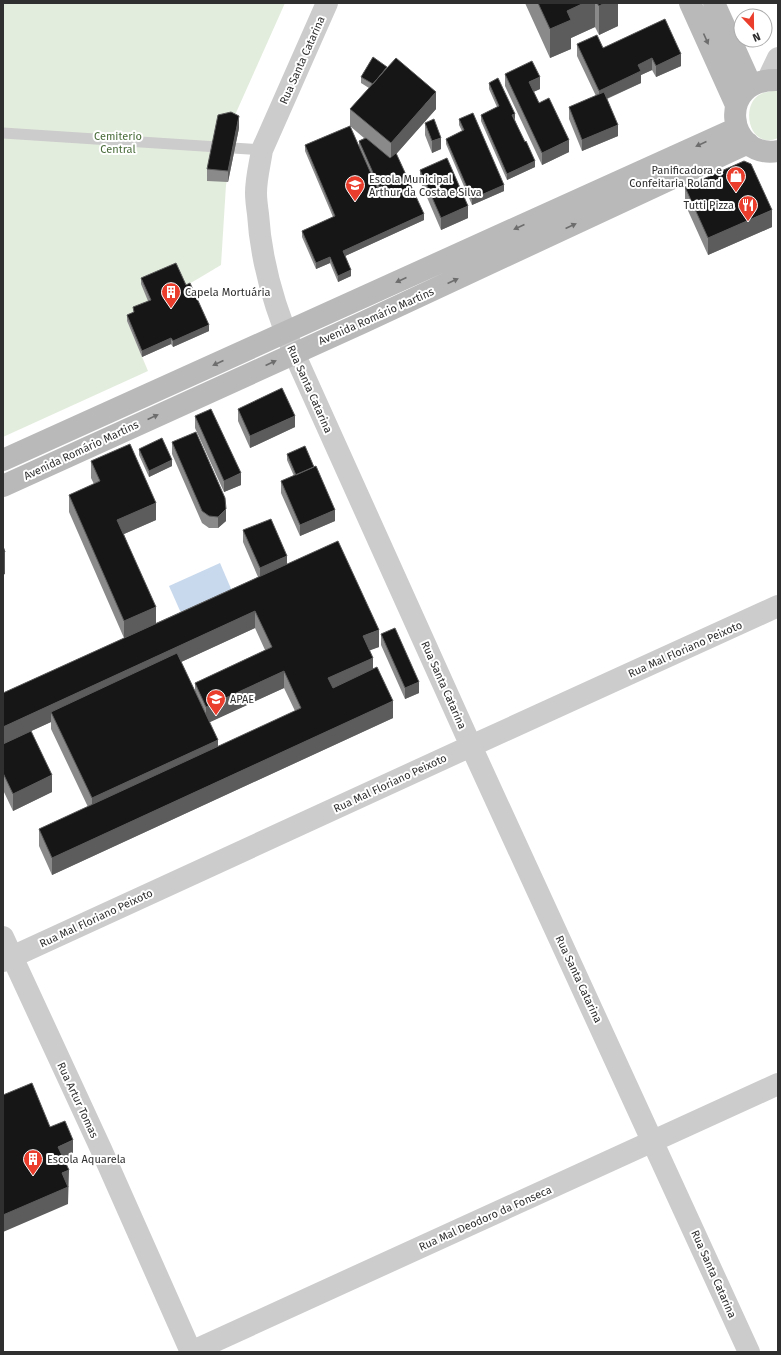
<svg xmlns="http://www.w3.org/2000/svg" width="781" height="1355" font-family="'Fira Sans',sans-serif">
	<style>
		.green { fill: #e3eddd }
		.water { fill: #c8d9ed }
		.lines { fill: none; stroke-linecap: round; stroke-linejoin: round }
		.service { stroke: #ccc; stroke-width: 11 }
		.minor { stroke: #ccc; stroke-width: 22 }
		.tertiary { stroke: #ccc; stroke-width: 22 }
		.secondary { stroke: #b9b9b9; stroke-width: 22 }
		.wall { fill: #8a8a8a; fill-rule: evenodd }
		.shaded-wall { fill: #5c5c5c }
		.building { fill: #161616; stroke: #5c5c5c }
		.oneway { fill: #6d6d6d }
		.labels { text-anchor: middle; stroke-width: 4; stroke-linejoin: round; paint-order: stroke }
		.street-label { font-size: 11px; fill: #2f2f2f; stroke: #fff }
		.park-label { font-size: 11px; fill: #4a6d3b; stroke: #fff }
		.poi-label { font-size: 11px; fill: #2f2f2f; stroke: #fff; text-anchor: start }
	</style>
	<rect width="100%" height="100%" fill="#fff"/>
	<path class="green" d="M3,3H285L231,124L239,126V128L226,185L221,265C190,284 158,301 127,321L148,371L3,437Z
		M776,90L778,91V138C749,151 739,104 761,94C765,92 772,91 776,90Z"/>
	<path class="water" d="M220,563L232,591L181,613L169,586Z"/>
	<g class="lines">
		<path class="service" d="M3,133L262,150"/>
		<path class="minor" d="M327,3L262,150C260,164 256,178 256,193C256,200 257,207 258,214C261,262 275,309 294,353L471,746L749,1352
			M3,937L101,1149L191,1352
			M3,961L471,746L778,606
			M191,1352L778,1084"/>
		<path class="tertiary" d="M768,79L778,58"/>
		<path class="secondary" d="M690,3L736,105
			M714,3L751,85
			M778,80C715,78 727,160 778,151
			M3,460L737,128
			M3,486L364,322L748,143"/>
	</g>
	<path class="wall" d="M525,3H618V26L599,35L595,27L571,38V49L550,58Z
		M665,19L681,66L656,77L652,70L641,75V83L607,99L618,136L582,151L569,119V107L596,96L577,56V44L603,48Z
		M505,74L540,89L533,92L539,103L569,152L542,165L505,86Z
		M361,77L436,109L396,154L424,220L345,256L351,276L338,282L330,263L316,269L302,237V231L333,217L305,151V145L350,126V109L369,88L361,83ZM350,126L364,138L359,141V147Z
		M489,83L515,120L535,167L507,180L481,121V115L497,107L489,89Z
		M459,119L504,191L472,205L446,144V139L462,131L459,125Z
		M425,123L441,149L432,153L425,135Z
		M239,128L228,182L207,181V169Z
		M420,170L468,218L441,230L420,181Z
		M685,187L772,227L708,255L685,204Z
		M141,278L186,285L209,331L173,347L171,344L142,357L127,321V315L134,312L148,301L141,284Z
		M238,409L295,427L250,448L238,421Z
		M195,416L241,485L224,492L195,428Z
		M172,442L226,521L218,528H209L202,523L172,454Z
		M139,449L172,466L149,477L139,455Z
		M287,454L335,521L300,536L281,493V481L294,476L287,460Z
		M91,461L156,520L124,534L156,623L258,577L243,542V530L287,564L379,647L369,650L373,669L393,718L52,875L39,846V829L88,807L51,729V722L31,731L52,792L13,811L3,790V693L124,638L69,512V495L94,484L91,478ZM255,628L265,650L195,683V691L181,662ZM284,688L295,711L218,747L209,722Z
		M381,634L419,693L405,699L381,645Z"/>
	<path class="shaded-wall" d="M584,3H595V27L571,38V49L550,58V29L567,11Z
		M605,3H618V26L599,35V6Z
		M681,54V66L656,77V66Z
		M652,58V70L641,75V83L599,102V91L638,65Z
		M540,77V89L529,94V82Z
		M436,92V109L391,160V143Z
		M515,114V120L512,115Z
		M239,116V128L228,182V171Z
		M618,125V136L582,151V140Z
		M441,138V149L432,153V141Z
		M569,140V152L542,165V153Z
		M535,161V167L507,180V174Z
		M504,185V191L472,205V199Z
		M468,206V218L441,230V218Z
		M772,210V227L708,255V238Z
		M424,214V220L343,257V251Z
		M330,257V263L316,269V263Z
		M351,270V276L338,282V276Z
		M209,325V331L173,347V341Z
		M171,338V344L142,357V351Z
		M295,416V427L250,448V436Z
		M172,460V466L149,477V471Z
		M241,473V485L224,492V481Z
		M156,503V520L117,537V520Z
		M226,509V521L218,528V517Z
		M335,510V521L300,536V525Z
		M5,552V574L3,575V553Z
		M287,556V568L260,580V568Z
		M156,607V624L124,638V621Z
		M255,611V628L55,720L51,712V722L3,744V727Z
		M379,630V647L363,653V636Z
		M373,658V675L328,695V678Z
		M284,671V688L206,724V707Z
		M419,682V693L405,699V688Z
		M393,701V718L52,875V858Z
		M218,740V757L92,815V798Z
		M52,775V792L13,811V794Z
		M73,1140V1157L58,1164V1147Z
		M69,1170L68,1204L3,1232V1215L62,1173Z"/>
	<path class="building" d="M538,3H584L567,11L571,20L550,29Z
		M597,3H605L599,6Z
		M665,19L681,54L656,66L652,58L638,65L641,71L599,91L577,44L597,35L603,48Z
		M373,57L387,67L373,84L361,77Z
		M396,58L436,92L391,143L350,109Z
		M532,61L540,77L529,82L539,103L549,98L569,140L542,153L505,74Z
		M498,78L515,114L512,115L525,142L526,141L535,161L507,174L481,115L499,106L489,83Z
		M604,92L618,125L582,140L569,107Z
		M231,112L239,116L228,171L207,169L218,115Z
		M473,113L504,185L472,199L446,139L464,130L459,119Z
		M434,119L441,138L432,141L425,123Z
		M350,126L380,194L382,193L359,141L366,138L390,158L396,153L424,214L343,251L351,270L338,276L330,257L316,263L302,231L335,216L305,145Z
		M447,158L468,206L441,218L420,170Z
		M744,161L751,164L772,210L708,238L685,187Z
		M176,263L186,285L190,283L209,325L173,341L171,338L142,351L127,315L134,312L133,307L151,300L141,278Z
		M282,388L295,416L250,436L238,409Z
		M211,409L241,473L224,481L195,416Z
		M196,432L225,498L226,509L218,517L209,516L202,511L172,442Z
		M162,438L172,460L149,471L139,449Z
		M130,444L156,503L117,520L156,607L124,621L69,495L100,481L91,461Z
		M305,446L314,467L296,475L287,454Z
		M316,466L335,510L300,525L281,481Z
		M271,519L287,556L260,568L243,530Z
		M338,541L379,630L363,636L373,658L328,678L333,688L377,667L393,701L52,858L39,829L301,708L284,671L206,707L195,683L272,647L255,611L3,727V693Z
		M3,546L5,552L3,553Z
		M395,628L419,682L405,688L381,634Z
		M177,653L218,740L92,798L51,712Z
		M31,731L52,775L13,794L3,773V744Z
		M32,1083L50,1127L65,1121L73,1140L58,1147L69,1170L62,1173L68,1187L3,1215V1095Z"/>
	<defs><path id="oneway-solid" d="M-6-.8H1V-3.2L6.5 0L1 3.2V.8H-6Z"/></defs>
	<g class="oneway">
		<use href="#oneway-solid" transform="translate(706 39) rotate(66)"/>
		<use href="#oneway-solid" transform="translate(701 144) rotate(156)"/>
		<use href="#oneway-solid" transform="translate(571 226) rotate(-25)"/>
		<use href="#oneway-solid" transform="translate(519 227) rotate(156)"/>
		<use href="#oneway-solid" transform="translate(401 280) rotate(156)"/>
		<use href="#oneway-solid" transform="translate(453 281) rotate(-25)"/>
		<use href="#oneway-solid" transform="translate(218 363) rotate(156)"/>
		<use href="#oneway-solid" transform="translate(271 363) rotate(-25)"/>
		<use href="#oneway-solid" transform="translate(153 417) rotate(-25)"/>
	</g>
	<defs>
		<symbol id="shop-pin" viewBox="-11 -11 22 30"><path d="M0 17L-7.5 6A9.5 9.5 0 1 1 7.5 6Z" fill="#eb3d2c" stroke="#fff"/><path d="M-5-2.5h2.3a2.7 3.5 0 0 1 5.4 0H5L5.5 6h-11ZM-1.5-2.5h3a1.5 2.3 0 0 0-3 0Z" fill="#fff"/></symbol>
		<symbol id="school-pin" viewBox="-11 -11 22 30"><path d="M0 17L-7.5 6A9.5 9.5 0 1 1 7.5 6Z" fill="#eb3d2c" stroke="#fff"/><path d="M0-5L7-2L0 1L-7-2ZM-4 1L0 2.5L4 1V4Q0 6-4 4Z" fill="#fff"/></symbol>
		<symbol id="restaurant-pin" viewBox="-11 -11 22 30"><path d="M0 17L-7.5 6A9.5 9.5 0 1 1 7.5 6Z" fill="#eb3d2c" stroke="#fff"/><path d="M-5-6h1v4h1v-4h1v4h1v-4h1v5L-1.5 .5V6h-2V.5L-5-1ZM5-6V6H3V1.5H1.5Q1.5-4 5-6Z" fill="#fff"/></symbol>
		<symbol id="building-pin" viewBox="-11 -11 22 30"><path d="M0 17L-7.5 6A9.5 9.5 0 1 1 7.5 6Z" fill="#eb3d2c" stroke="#fff"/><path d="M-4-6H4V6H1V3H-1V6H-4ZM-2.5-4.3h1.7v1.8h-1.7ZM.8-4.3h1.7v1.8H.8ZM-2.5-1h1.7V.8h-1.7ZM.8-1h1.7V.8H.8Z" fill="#fff"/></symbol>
	</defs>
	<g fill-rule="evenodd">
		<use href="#shop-pin" x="725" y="165" width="22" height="30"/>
		<use href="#school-pin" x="344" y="174" width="22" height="30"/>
		<use href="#restaurant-pin" x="737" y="194" width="22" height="30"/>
		<use href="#building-pin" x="160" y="281" width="22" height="30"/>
		<use href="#school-pin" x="205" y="688" width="22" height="30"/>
		<use href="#building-pin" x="22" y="1148" width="22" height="30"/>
	</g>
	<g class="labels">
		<g class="street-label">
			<text transform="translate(302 60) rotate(-66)" y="4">Rua Santa Catarina</text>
			<text transform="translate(376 316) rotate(-24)" y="4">Avenida Romário Martins</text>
			<text transform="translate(310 389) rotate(66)" y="4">Rua Santa Catarina</text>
			<text transform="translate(81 450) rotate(-25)" y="4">Avenida Romário Martins</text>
			<text transform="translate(685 649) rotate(-24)" y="4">Rua Mal Floriano Peixoto</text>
			<text transform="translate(444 685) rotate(66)" y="4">Rua Santa Catarina</text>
			<text transform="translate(390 783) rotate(-25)" y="4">Rua Mal Floriano Peixoto</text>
			<text transform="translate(96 918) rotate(-25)" y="4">Rua Mal Floriano Peixoto</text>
			<text transform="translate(579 979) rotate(65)" y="4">Rua Santa Catarina</text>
			<text transform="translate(78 1100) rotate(65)" y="4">Rua Artur Tomas</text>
			<text transform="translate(485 1218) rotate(-24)" y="4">Rua Mal Deodoro da Fonseca</text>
			<text transform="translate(714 1274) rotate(66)" y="4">Rua Santa Catarina</text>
		</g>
		<g class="park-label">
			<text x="118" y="140">Cemiterio<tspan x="118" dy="13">Central</tspan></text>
		</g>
		<g class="poi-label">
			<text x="722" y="174" text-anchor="end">Panificadora e<tspan x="722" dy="13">Confeitaria Roland</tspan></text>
			<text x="369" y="183">Escola Municipal<tspan x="369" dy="13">Arthur da Costa e Silva</tspan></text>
			<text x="734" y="209" text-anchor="end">Tutti Pizza</text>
			<text x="185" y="296">Capela Mortuária</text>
			<text x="230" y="703">APAE</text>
			<text x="47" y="1163">Escola Aquarela</text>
		</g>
	</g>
	<rect width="781" height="1355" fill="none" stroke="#2f2f2f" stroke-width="8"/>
	<g transform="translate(753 28) rotate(158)"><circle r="19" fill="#ffffff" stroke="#acacac"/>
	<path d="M0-3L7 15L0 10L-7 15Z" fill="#eb3d2c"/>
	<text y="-6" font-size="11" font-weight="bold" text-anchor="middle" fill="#2f2f2f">N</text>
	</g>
</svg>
